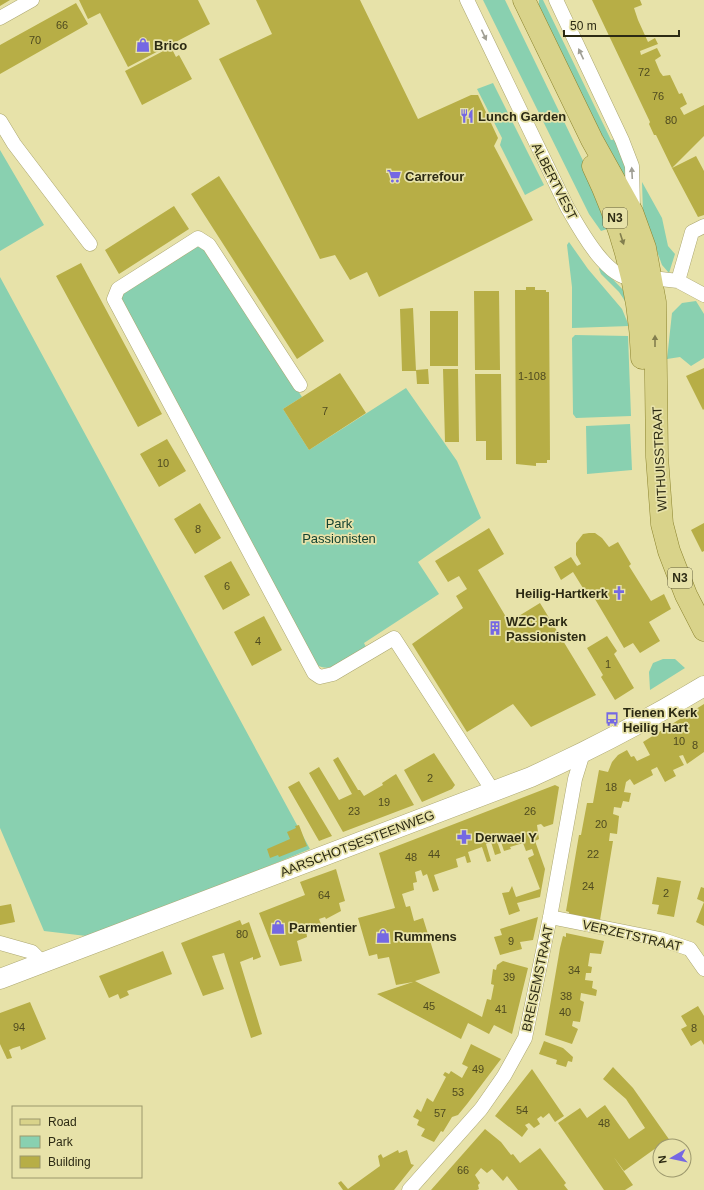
<svg xmlns="http://www.w3.org/2000/svg" width="704" height="1190" font-family="Helvetica,sans-serif">
	<style>
		.green { fill: #89d0b0 }
		.building { fill: #b7ae46 }
		.lines { fill: none; stroke-linecap: round; stroke-linejoin: round }
		.street-casing { stroke: #aba66f; stroke-width: 15 }
		.secondary-casing { stroke: #aba66f; stroke-width: 21 }
		.primary-casing { stroke: #8c842e; stroke-width: 23 }
		.street { stroke: #fff; stroke-width: 14 }
		.secondary { stroke: #fff; stroke-width: 20 }
		.primary { stroke: #d9d38a; stroke-width: 22 }
		.oneway { fill: #a09f95 }
		.oneway2 { fill: #827e4e }
		.labels { text-anchor: middle; stroke-width: 3.5; stroke-linejoin: round; paint-order: stroke }
		.number-label { font-size: 11px; fill: #4f4b20 }
		.shield { fill: #e7e2a9; stroke: #646140; stroke-width: 1 }
		.shield-label { font-size: 12px; font-weight: bold; fill: #2c2a13 }
		.poi-label { font-size: 13px; font-weight: bold; fill: #2c2a13; stroke: #e7e2a9; text-anchor: start }
		.street-label { font-size: 13px; fill: #2c2a13; stroke: #e7e2a9 }
		.park-label { font-size: 13px; fill: #134331; stroke: #e7e2a9 }
	</style>
	<rect width="100%" height="100%" fill="#e7e2a9"/>
	<path class="green" d="M483,0H505L605,206L610,228L601,231L589,214Z
		M539,0H543L611,140L617,139L625,160L627,191L538,20Z
		M493,83L544,185L525,195L500,145L502,138L477,89Z
		M0,150L44,225L0,251Z
		M642,182L662,218L668,246L675,254L669,273L662,265L643,213Z
		M569,242L588,269L622,309L629,326L572,328V287L567,245Z
		M198,246L210,253L302,397L283,409L309,450L406,388L457,461L481,518L418,562L439,594L364,643L366,647C353,655 333,675 317,665L123,310L121,295Z
		M600,266L626,293L629,307L619,292L601,274L599,269Z
		M0,277L310,849L95,937L44,931L0,828Z
		M696,301L704,314V358L691,366L680,357L667,359L672,313L682,303Z
		M575,335L628,336L631,416L576,418L573,414L572,338Z
		M630,424L632,470L587,474L586,426Z
		M663,659H675L685,668L650,690L649,672L653,663Z"/>
	<path class="building" d="M0,0H10L0,6Z
		M79,0H198L210,24L128,67L100,13L88,19Z
		M256,0H360L418,119L471,95H478L498,138L494,146L533,220L379,297L367,272L350,280L335,255L320,259L219,59L272,34Z
		M592,0H640L642,5L634,8L638,20L648,42L655,38L658,44L640,51L641,55L657,48L661,56L655,60L660,72L663,76L670,75L679,94L682,93L687,104L680,108L684,115L704,105V136L672,168L656,135H654L649,124L650,122Z
		M76,3L88,24L0,74V45Z
		M171,47L176,57L179,55L192,79L142,105L125,71Z
		M696,156L704,171V215L698,217L672,168Z
		M219,176L324,341L297,359L191,194Z
		M174,206L189,229L119,274L105,250Z
		M81,263L162,414L138,427L56,276Z
		M526,287H535V290H546V292H549L550,460H547V463H536V466L516,464L515,290H526Z
		M474,291H499L500,370H475Z
		M413,308L416,371H402L400,309Z
		M430,311H458V366H430Z
		M704,368V409L703,410L686,376Z
		M428,369L429,384H417L416,370Z
		M443,369H458L459,442H445Z
		M340,373L366,413L309,450L283,409Z
		M475,374H501L502,460H486V441H476Z
		M167,439L186,471L159,487L140,454Z
		M200,503L221,538L195,554L174,519Z
		M704,523V551L702,552L691,530Z
		M489,528L504,554L478,570L509,622L540,603L596,695L531,727L513,704L467,732L412,644L463,608L456,596L467,589L459,576L448,582L435,561Z
		M589,533H595L602,538L609,547L618,542L631,564L629,566L651,601L664,594L671,609L649,622L660,641L640,653L633,643L624,648L589,589L586,593L573,572L561,580L554,567L571,557L577,566L581,564L576,555V543L583,534Z
		M231,561L250,595L223,610L204,576Z
		M264,616L282,650L252,666L234,632Z
		M607,636L617,651L614,654L634,688L615,700L601,677L603,675L587,648Z
		M704,704V752L687,764L683,755L679,756L684,765L673,770L676,776L665,782L657,767L651,770L653,775L634,785L630,779L626,782L624,792L631,793L629,802L623,801L621,808L614,807L613,814L619,816L617,834L610,833L609,841H613L600,920L569,915V912L566,911L579,835H581L587,803H593L599,770L608,772L612,762L618,755L627,750L631,757L634,756L637,761L650,755L643,742Z
		M434,753L455,785L452,789L422,802L404,770Z
		M338,757L358,790H360L364,796L383,785L382,783L396,774L414,805L343,832L309,773L319,767L339,800L352,794L333,760Z
		M299,781L332,836L319,841L288,787Z
		M555,785L559,787L553,824L544,827L541,824L537,825L539,839L535,841L545,869L540,897L517,903L520,911L509,915L502,893L509,892L512,886L516,897L540,889L528,858L534,855L532,849L526,851L523,843L510,847L511,849L504,851L500,839L497,841L501,853L495,855L491,842L486,844L491,861L487,862L482,847L468,852L471,862L467,863L465,856L456,859L458,867L434,875L439,890L433,892L427,874L423,876L421,870L415,872L417,882L413,883L414,890L402,894L406,907L410,906L414,921L423,918L440,973L415,981L482,1017L487,999L491,1000L494,985L491,984L493,969L496,970L497,965L503,961L528,968L512,1034L494,1025L489,1034L468,1023L461,1039L377,994L413,982L396,985L389,957L378,959L377,954L369,956L358,918L395,908L379,853Z
		M299,825L307,846L279,857L278,855L270,858L267,849L290,839L287,832L296,828L295,826Z
		M336,869L345,901L339,903L341,911L326,919L325,917L319,919L321,924L306,930L307,937L297,941L302,961L280,966L259,913L305,895L300,882Z
		M657,877L681,881L674,917L657,914L659,905L652,904Z
		M701,887L704,888V926L696,922L704,902L697,899Z
		M11,904L15,922L0,925V906Z
		M538,917L533,940L520,942L522,949L500,955L494,937L502,935L500,929Z
		M240,920L242,925L249,922L261,957L253,960V957L240,962L262,1034L251,1038L224,953L212,956L224,989L203,996L181,943Z
		M566,933L604,941L601,954L590,953L588,966L592,967L591,973H586L585,980L593,981L592,988L597,990L596,996L581,993L580,1000L584,1002L580,1022L573,1021L572,1026L578,1029L572,1044L545,1035L560,948L563,936L566,937Z
		M163,951L172,974L127,991L129,995L120,999L118,994L109,998L99,976Z
		M30,1002L46,1039L21,1050L20,1046L13,1048L9,1050L12,1058L7,1059L0,1044V1013Z
		M698,1006L704,1016V1045L701,1040L691,1046L681,1029L687,1026L681,1016Z
		M544,1041L563,1048L573,1057L572,1062L568,1061L566,1067L556,1064L557,1060L539,1054Z
		M471,1044L501,1059L467,1104L458,1115L452,1117L443,1132L441,1131L434,1142L421,1136L425,1129L417,1125L419,1120L413,1117L417,1109L421,1112L427,1098L433,1102L446,1077L443,1075L445,1072L449,1074L451,1071L462,1078L468,1067L462,1064Z
		M613,1067L633,1088L673,1145L660,1146V1153L656,1148L624,1171L613,1156L633,1185L625,1190H604L558,1123L580,1108L587,1118L605,1105L629,1139L645,1128L626,1099L603,1079Z
		M532,1069L564,1116L555,1122L549,1113L543,1118L541,1116L537,1119L540,1124L534,1128L529,1123L525,1125L528,1129L522,1137L495,1116Z
		M485,1129L501,1142L511,1155L513,1154L520,1163L540,1148L566,1183L564,1185L568,1190H518L507,1176L503,1181L492,1169L487,1173L481,1168L475,1175L480,1183L478,1185L479,1189L477,1190H431Z
		M398,1150L399,1153L407,1150L411,1164L414,1165L394,1190H343L338,1183L341,1181L348,1189L380,1166L378,1156L381,1154L383,1158Z"/>
	<g class="lines">
		<defs>
			<path id="street" d="M467,0L567,207C579,228 607,280 633,278
				M556,0L622,140L632,166L633,210
				M0,18L32,0
				M0,121L14,144L90,244
				M652,278L678,281L704,295
				M678,281L692,232L704,226
				M300,385L209,245L198,238L118,289L114,299L314,673L320,677L333,674L394,638L493,791
				M550,917L660,939L690,949L704,969
				M0,943L32,952L43,963
				M409,1190L481,1109L504,1076L525,1038L550,917L575,779L583,753"/>
			<path id="secondary" d="M0,979L531,777C590,750 648,720 704,686"/>
			<path id="primary" d="M524,0L592,140L632,212L645,248L655,302L657,457L662,524L669,551L686,595L704,630
				M593,166C622,226 640,291 642,358"/>
		</defs>
		<use href="#street" class="street-casing"/>
		<use href="#secondary" class="secondary-casing"/>
		<use href="#primary" class="primary-casing"/>
		<use href="#street" class="street"/>
		<use href="#secondary" class="secondary"/>
		<use href="#primary" class="primary"/>
	</g>
	<defs><path id="oneway-solid" d="M-6-.8H1V-3.2L6.5 0L1 3.2V.8H-6Z"/></defs>
	<g class="oneway">
		<use href="#oneway-solid" transform="translate(484 35) rotate(65)"/>
		<use href="#oneway-solid" transform="translate(581 54) rotate(-115)"/>
		<use href="#oneway-solid" transform="translate(632 173) rotate(-93)"/>
	</g>
	<g class="oneway2">
		<use href="#oneway-solid" transform="translate(622 239) rotate(72)"/>
		<use href="#oneway-solid" transform="translate(655 341) rotate(-90)"/>
	</g>
	<defs>
		<symbol id="shop-bare" viewBox="-9 -9 18 18"><path d="M-5-2.5h2.3a2.7 3.5 0 0 1 5.4 0H5L5.5 6h-11ZM-1.5-2.5h3a1.5 2.3 0 0 0-3 0Z" fill="#7568e3" stroke="#e7e2a9" stroke-width="2.5" paint-order="stroke"/></symbol>
		<symbol id="restaurant-bare" viewBox="-9 -9 18 18"><path d="M-5-6h1v4h1v-4h1v4h1v-4h1v5L-1.5 .5V6h-2V.5L-5-1ZM5-6V6H3V1.5H1.5Q1.5-4 5-6Z" fill="#7568e3" stroke="#e7e2a9" stroke-width="2.5" paint-order="stroke"/></symbol>
		<symbol id="supermarket-bare" viewBox="-9 -9 18 18"><path d="M-6-5.5h2.5l.6 2H6L4.5 2H-2.5L-4.4-4H-6ZM-1.5 3.2a1.3 1.3 0 1 0 .1 0ZM3 3.2a1.3 1.3 0 1 0 .1 0Z" fill="#7568e3" stroke="#e7e2a9" stroke-width="2.5" paint-order="stroke"/></symbol>
		<symbol id="church-bare" viewBox="-9 -9 18 18"><path d="M-1.2-6h2.4v3.5h3.3v2.4h-3.3V6h-2.4V-.1h-3.3v-2.4h3.3Z" fill="#7568e3" stroke="#e7e2a9" stroke-width="2.5" paint-order="stroke"/></symbol>
		<symbol id="building-bare" viewBox="-9 -9 18 18"><path d="M-4-6H4V6H1V3H-1V6H-4ZM-2.5-4.3h1.7v1.8h-1.7ZM.8-4.3h1.7v1.8H.8ZM-2.5-1h1.7V.8h-1.7ZM.8-1h1.7V.8H.8Z" fill="#7568e3" stroke="#e7e2a9" stroke-width="2.5" paint-order="stroke"/></symbol>
		<symbol id="bus-bare" viewBox="-9 -9 18 18"><path d="M-5-6H5V4H4V6H2V4H-2V6H-4V4H-5ZM-3.5-4V0h7V-4ZM-3.5 1.2v1.5H-2V1.2ZM2 1.2v1.5H3.5V1.2Z" fill="#7568e3" stroke="#e7e2a9" stroke-width="2.5" paint-order="stroke"/></symbol>
		<symbol id="pharmacy-bare" viewBox="-9 -9 18 18"><path d="M-2-6h4v4h4v4h-4v4h-4v-4h-4v-4h4Z" fill="#7568e3" stroke="#e7e2a9" stroke-width="2.5" paint-order="stroke"/></symbol>
	</defs>
	<g fill-rule="evenodd">
		<use href="#shop-bare" x="133" y="35" width="20" height="20"/>
		<use href="#restaurant-bare" x="457" y="106" width="20" height="20"/>
		<use href="#supermarket-bare" x="384" y="166" width="20" height="20"/>
		<use href="#church-bare" x="609" y="583" width="20" height="20"/>
		<use href="#building-bare" x="485" y="618" width="20" height="20"/>
		<use href="#bus-bare" x="602" y="709" width="20" height="20"/>
		<use href="#pharmacy-bare" x="454" y="827" width="20" height="20"/>
		<use href="#shop-bare" x="268" y="917" width="20" height="20"/>
		<use href="#shop-bare" x="373" y="926" width="20" height="20"/>
	</g>
	<g class="labels">
		<g class="number-label">
			<text x="62" y="29">66</text>
			<text x="35" y="44">70</text>
			<text x="644" y="76">72</text>
			<text x="658" y="100">76</text>
			<text x="671" y="124">80</text>
			<text x="532" y="380">1-108</text>
			<text x="325" y="415">7</text>
			<text x="163" y="467">10</text>
			<text x="198" y="533">8</text>
			<text x="227" y="590">6</text>
			<text x="258" y="645">4</text>
			<text x="608" y="668">1</text>
			<text x="679" y="745">10</text>
			<text x="695" y="749">8</text>
			<text x="430" y="782">2</text>
			<text x="611" y="791">18</text>
			<text x="384" y="806">19</text>
			<text x="354" y="815">23</text>
			<text x="530" y="815">26</text>
			<text x="601" y="828">20</text>
			<text x="434" y="858">44</text>
			<text x="593" y="858">22</text>
			<text x="411" y="861">48</text>
			<text x="588" y="890">24</text>
			<text x="666" y="897">2</text>
			<text x="324" y="899">64</text>
			<text x="242" y="938">80</text>
			<text x="511" y="945">9</text>
			<text x="574" y="974">34</text>
			<text x="509" y="981">39</text>
			<text x="566" y="1000">38</text>
			<text x="429" y="1010">45</text>
			<text x="501" y="1013">41</text>
			<text x="565" y="1016">40</text>
			<text x="19" y="1031">94</text>
			<text x="694" y="1032">8</text>
			<text x="478" y="1073">49</text>
			<text x="458" y="1096">53</text>
			<text x="522" y="1114">54</text>
			<text x="440" y="1117">57</text>
			<text x="604" y="1127">48</text>
			<text x="463" y="1174">66</text>
		</g>
		<g class="shield">
			<rect x="603" y="208" width="24" height="20" rx="3"/>
			<rect x="668" y="568" width="24" height="20" rx="3"/>
		</g>
		<g class="shield-label">
			<text x="615" y="222">N3</text>
			<text x="680" y="582">N3</text>
		</g>
		<g class="poi-label">
			<text x="154" y="50">Brico</text>
			<text x="478" y="121">Lunch Garden</text>
			<text x="405" y="181">Carrefour</text>
			<text x="608" y="598" text-anchor="end">Heilig-Hartkerk</text>
			<text x="506" y="626">WZC Park<tspan x="506" dy="15">Passionisten</tspan></text>
			<text x="623" y="717">Tienen Kerk<tspan x="623" dy="15">Heilig Hart</tspan></text>
			<text x="475" y="842">Derwael Y</text>
			<text x="289" y="932">Parmentier</text>
			<text x="394" y="941">Rummens</text>
		</g>
		<g class="street-label">
			<text transform="translate(555 181) rotate(63)" y="5">ALBERTVEST</text>
			<text transform="translate(659 459) rotate(-93)" y="5">WITHUISSTRAAT</text>
			<text transform="translate(357 843) rotate(-21)" y="5">AARSCHOTSESTEENWEG</text>
			<text transform="translate(632 935) rotate(13)" y="5">VERZETSTRAAT</text>
			<text transform="translate(537 978) rotate(-78)" y="5">BREISEMSTRAAT</text>
		</g>
		<g class="park-label">
			<text x="339" y="528">Park<tspan x="339" dy="15">Passionisten</tspan></text>
		</g>
	</g>
	<rect x="12" y="1106" width="130" height="72" fill="#e7e2a9" stroke="#9c986d"/>
	<rect x="20" y="1119" width="20" height="6" fill="#d9d38a" stroke="#9c986d"/>
	<text x="48" y="1126" font-size="12" fill="#2c2a13">Road</text>
	<rect x="20" y="1136" width="20" height="12" fill="#89d0b0" stroke="#9c986d"/>
	<text x="48" y="1146" font-size="12" fill="#2c2a13">Park</text>
	<rect x="20" y="1156" width="20" height="12" fill="#b7ae46" stroke="#9c986d"/>
	<text x="48" y="1166" font-size="12" fill="#2c2a13">Building</text>
	<g transform="translate(672 1158) rotate(261)"><circle r="19" fill="#e7e2a9" stroke="#9c986d"/>
	<path d="M0-3L7 15L0 10L-7 15Z" fill="#7568e3"/>
	<text y="-6" font-size="11" font-weight="bold" text-anchor="middle" fill="#2c2a13">N</text>
	</g>
	<path d="M564 30v6h115v-6" fill="none" stroke="#2c2a13" stroke-width="2"/>
	<text x="570" y="30" font-size="12" fill="#2c2a13" stroke="#e7e2a9" stroke-width="3" paint-order="stroke">50 m</text>
</svg>
